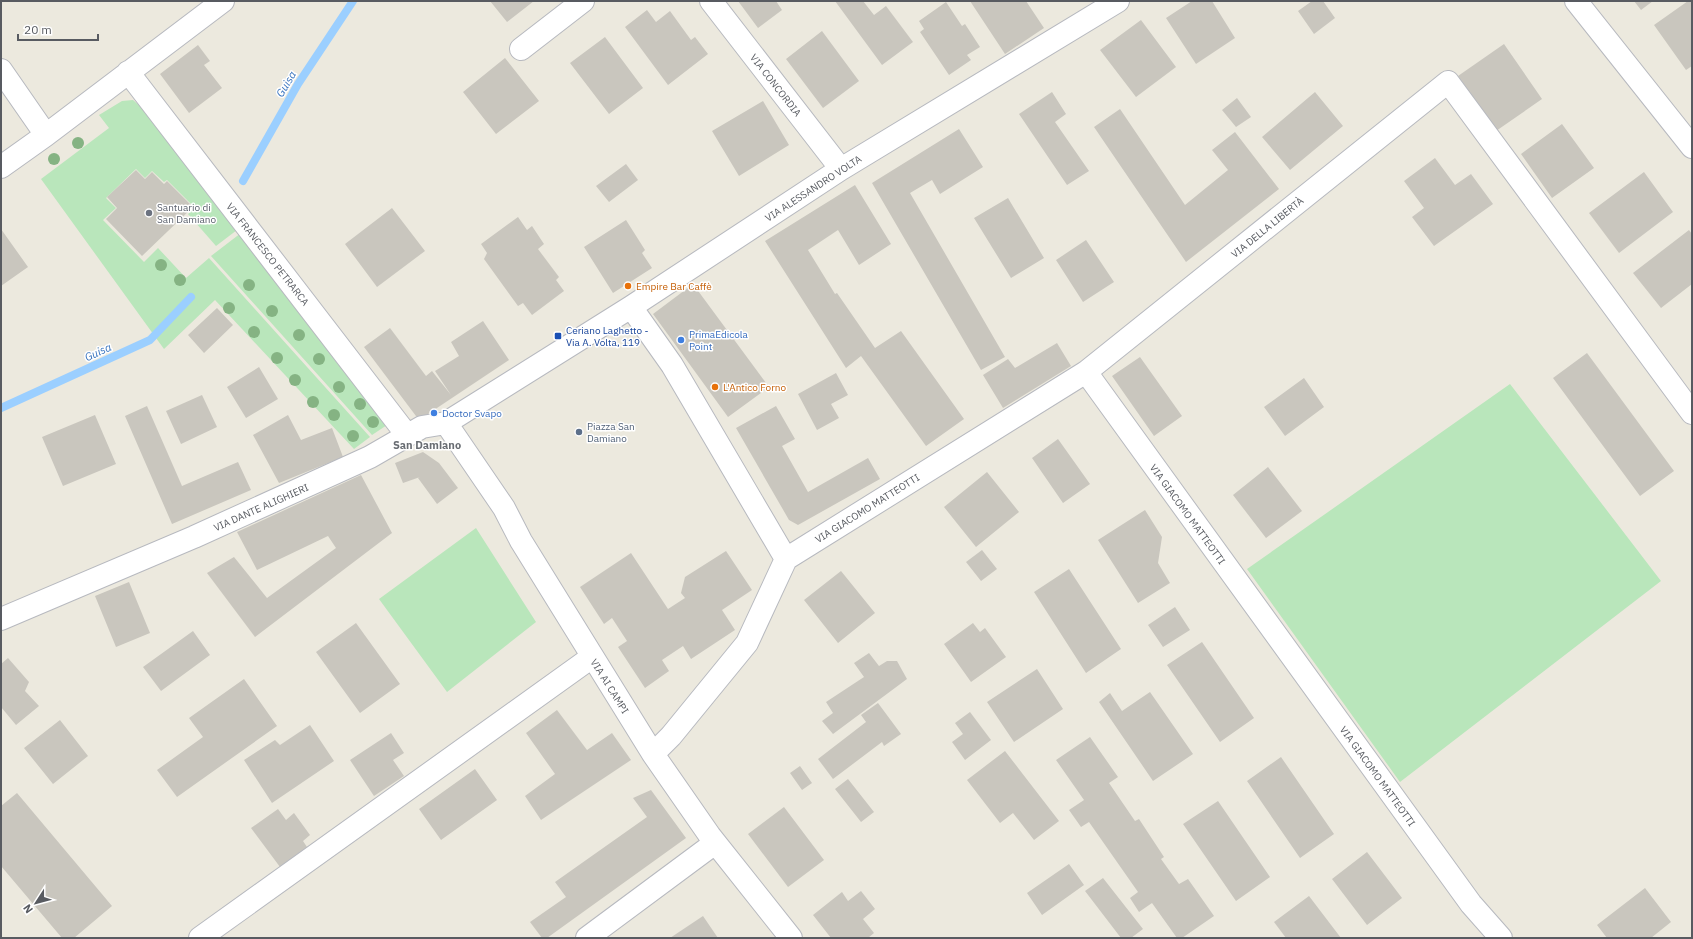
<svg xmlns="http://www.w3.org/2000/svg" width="1693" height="939" font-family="'IBM Plex Sans',sans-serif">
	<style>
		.green { fill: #b9e6bb }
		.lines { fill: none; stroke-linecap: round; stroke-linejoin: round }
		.stream { stroke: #9bcfff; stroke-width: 8 }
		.building { fill: #c9c6be }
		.minor-casing { stroke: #b7b9bf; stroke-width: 24 }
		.minor { stroke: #fff; stroke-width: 22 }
		.tree { fill: #85b383 }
		.worship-dot { fill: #6b7280; stroke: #fff; stroke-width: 1.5 }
		.food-dot { fill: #e8710a; stroke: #fff; stroke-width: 1.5 }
		.transit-dot { fill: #1a4fb4; stroke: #fff; stroke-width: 1.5 }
		.shop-dot { fill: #3f7fe0; stroke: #fff; stroke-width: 1.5 }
		.service-dot { fill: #5c6f8a; stroke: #fff; stroke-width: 1.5 }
		.labels { text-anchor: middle; stroke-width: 3; stroke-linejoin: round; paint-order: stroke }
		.street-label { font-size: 10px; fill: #585b61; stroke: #fff }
		.worship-label { font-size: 10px; fill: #5b616d; stroke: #fff; text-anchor: start }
		.food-label { font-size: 10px; fill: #c56008; stroke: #fff; text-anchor: start }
		.transit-label { font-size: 10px; fill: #164399; stroke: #fff; text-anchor: start }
		.shop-label { font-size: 10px; fill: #366cbe; stroke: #fff; text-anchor: start }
		.service-label { font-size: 10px; fill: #4e5e75; stroke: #fff; text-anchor: start }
		.water-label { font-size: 11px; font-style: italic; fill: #3773be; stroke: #fff }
		.neighbourhood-label { font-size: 11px; font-weight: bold; fill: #696d73; stroke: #fff }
	</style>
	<rect width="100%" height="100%" fill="#ece9de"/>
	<path class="green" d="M133,100L142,108L237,230L216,246L188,214L195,208L167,180L164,182L152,171L145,178L136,169L106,198L116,208L103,220L144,262L158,248L186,278L209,258L370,437L354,449L215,300L164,349L41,179L109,128L99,115L122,101Z
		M241,233L387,425L372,435L211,256Z
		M1510,384L1661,581L1400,782L1247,569Z
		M476,528L536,622L447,692L379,599Z"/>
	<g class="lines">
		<path class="stream" d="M243,181L298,84L353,1
			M1,408L150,340L191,297"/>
	</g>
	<path class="building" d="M490,1H534L507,22Z
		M738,1H776L782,10L758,28Z
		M835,1H863L874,15L886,6L913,42L882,65Z
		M970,1H1026L1044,28L1005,54Z
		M1192,1H1212L1235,38L1196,64L1166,18Z
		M1312,1H1323L1335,18L1314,34L1298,11Z
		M1634,1H1653L1641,10Z
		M1688,1H1692V66L1686,70L1654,25Z
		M946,2L962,26L965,24L980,47L967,55L971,60L949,75L920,32L924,29L919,21Z
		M647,10L656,22L670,11L691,40L695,37L708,54L668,85L625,27Z
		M1141,20L1176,67L1136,97L1100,50Z
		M822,31L859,81L823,108L786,59Z
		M605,37L643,88L609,114L570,63Z
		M1504,44L1542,99L1496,131L1458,76Z
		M198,45L210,61L204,65L222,88L189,113L160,74Z
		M505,58L539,101L496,134L463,92Z
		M1052,92L1066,114L1055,122L1089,171L1067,185L1019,114Z
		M1315,92L1343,126L1290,170L1262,137Z
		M1237,98L1251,117L1236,127L1222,110Z
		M763,101L789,145L739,176L712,131Z
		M1120,109L1185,205L1228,170L1212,150L1235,132L1279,189L1186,262L1094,127Z
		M1562,124L1594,168L1552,198L1521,154Z
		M959,129L983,167L940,194L932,180L910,193L1005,357L981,370L872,183Z
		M1435,158L1455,185L1471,174L1493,204L1434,246L1412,217L1424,208L1404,181Z
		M626,164L638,180L609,202L596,186Z
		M136,170L145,179L152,172L164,184L167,181L193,207L142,256L106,219L117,208L107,197Z
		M1644,172L1673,212L1619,253L1589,213Z
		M855,185L891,244L859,265L838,230L808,250L835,294L837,293L875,348L901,331L964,419L926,446L861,356L846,368L765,241Z
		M1008,198L1044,258L1011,278L974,218Z
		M392,208L425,251L377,287L345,244Z
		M518,217L527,230L532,226L544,244L538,249L559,277L556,280L564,291L532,315L523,303L518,306L484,259L487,253L481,244Z
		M626,220L645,250L642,253L652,268L613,293L584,247Z
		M1,229L28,267L1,286Z
		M1689,230L1692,234V284L1661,308L1633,273Z
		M1086,240L1114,282L1083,302L1056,260Z
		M693,284L769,387L728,417L653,314Z
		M217,308L233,325L204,353L188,335Z
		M483,321L509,360L419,420L364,347L390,328L426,376L432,371L451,395L435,371L459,356L451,342Z
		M1057,343L1071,366L1003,408L983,375L1008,359L1015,368Z
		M1587,353L1674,471L1640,496L1553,378Z
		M1140,357L1182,416L1154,436L1112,376Z
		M259,367L278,399L246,418L227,387Z
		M836,373L848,395L831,404L839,418L817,430L798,394Z
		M1304,378L1324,407L1285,436L1264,407Z
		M202,395L217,427L181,444L166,411Z
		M147,406L182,486L238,462L251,490L172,524L125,416Z
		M776,406L795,439L782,446L808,492L868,458L880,479L798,525L789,520L736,428Z
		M95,415L116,464L63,486L42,437Z
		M288,415L301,440L332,428L343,457L279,483L253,435Z
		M1058,439L1090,484L1063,503L1032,458Z
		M423,452L439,463L458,488L437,504L418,478L420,477L403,483L395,463Z
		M1268,467L1302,511L1266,538L1233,495Z
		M987,472L1019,512L976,547L944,507Z
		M361,475L392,533L255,637L207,573L234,557L267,598L336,548L328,536L257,570L237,532Z
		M1145,510L1162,537L1158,563L1170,583L1138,603L1098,540Z
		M982,550L997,569L981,581L966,562Z
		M726,551L752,590L722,610L735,630L691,659L683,646L662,660L669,671L645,688L618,647L627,641L612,618L604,624L580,587L631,553L668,609L685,598L681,593L685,577Z
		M1069,569L1121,649L1086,673L1034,592Z
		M841,571L875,613L838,643L804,600Z
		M129,582L150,633L116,647L95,596Z
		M1175,607L1190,630L1163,647L1148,625Z
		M356,623L400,684L360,713L316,652Z
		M973,623L980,632L985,628L1006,657L971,682L944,644Z
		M193,631L210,655L161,691L143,667Z
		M1202,642L1254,718L1220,742L1167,665Z
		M869,653L879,666L887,661H897L907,679L833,734L822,721L833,713L826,702L864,677L854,663Z
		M8,658L29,682L25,691L39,706L16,725L1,707V664Z
		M1037,669L1063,709L1014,742L987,702Z
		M244,679L277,726L177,797L157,770L203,737L189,718Z
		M1150,692L1193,754L1153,781L1099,702L1110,693L1122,711Z
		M878,703L901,734L884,746L882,742L833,779L818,759L866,722L861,715Z
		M557,710L587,750L612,733L631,760L541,820L525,796L555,774L526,733Z
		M970,712L991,740L965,760L952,742L963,734L955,723Z
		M60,720L88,756L53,784L24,748Z
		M310,725L334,761L272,803L244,760L275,740L280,745Z
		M391,733L404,753L393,760L404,776L374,796L350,760Z
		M1090,737L1118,777L1109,783L1135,821L1139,819L1164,857L1161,859L1179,884L1188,879L1214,916L1182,938H1177L1152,903L1139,912L1130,898L1138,892L1089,822L1081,827L1069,810L1084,800L1056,760Z
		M1005,751L1059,821L1034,840L1013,813L1000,823L967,780Z
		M1281,757L1334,834L1300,858L1247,781Z
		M800,766L812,783L802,790L790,773Z
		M475,769L497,800L441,840L419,809Z
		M848,779L874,812L861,822L835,789Z
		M651,790L686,838L547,938H542L530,922L566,897L555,882L647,817L633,798Z
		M17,793L112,906L74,938H62L1,866V806Z
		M1218,801L1270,877L1236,901L1183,824Z
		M784,807L824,860L788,887L748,834Z
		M278,809L286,820L294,813L310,835L303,841L307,847L280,867L251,828Z
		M1367,852L1402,898L1367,925L1332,879Z
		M1069,864L1084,885L1042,915L1027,893Z
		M1103,878L1143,929L1131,938H1121L1085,891Z
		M1645,888L1671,922L1651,938H1607L1597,925Z
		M861,891L875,909L863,919L874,933L868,938H831L813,915L842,892L848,901Z
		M1309,896L1341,938H1286L1274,922Z
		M703,916L718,938H670Z"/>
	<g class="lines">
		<defs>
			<path id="minor" d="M711,1L841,169
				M1576,1L1692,147
				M521,49L583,1
				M1,70L46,135
				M128,72L407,435
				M1,167L46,135L223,1
				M631,307L672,365L786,559
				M1086,372L1471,904L1501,938
				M446,423L504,508L521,541L653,754L710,836L791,938
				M1,619L194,537L370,457L422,427L446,423L631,307L841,169L1118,1
				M653,754L671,736L747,643L786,559L1086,372L1448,82L1692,413
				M200,938L592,657
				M587,938L715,843"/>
		</defs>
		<use href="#minor" class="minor-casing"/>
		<use href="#minor" class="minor"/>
	</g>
	<g class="tree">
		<circle cx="78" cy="143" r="6"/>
		<circle cx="54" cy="159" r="6"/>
		<circle cx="161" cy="265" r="6"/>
		<circle cx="180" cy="280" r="6"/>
		<circle cx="249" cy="285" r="6"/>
		<circle cx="229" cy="308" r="6"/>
		<circle cx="272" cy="311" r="6"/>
		<circle cx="254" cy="332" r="6"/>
		<circle cx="299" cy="335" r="6"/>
		<circle cx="277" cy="358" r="6"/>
		<circle cx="319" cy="359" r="6"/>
		<circle cx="295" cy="380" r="6"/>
		<circle cx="339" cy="387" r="6"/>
		<circle cx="313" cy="402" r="6"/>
		<circle cx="360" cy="404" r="6"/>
		<circle cx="334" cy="415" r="6"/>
		<circle cx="373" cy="422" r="6"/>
		<circle cx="353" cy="436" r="6"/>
	</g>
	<circle class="worship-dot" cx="149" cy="213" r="4"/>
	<g class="food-dot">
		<circle cx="628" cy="286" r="4"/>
		<circle cx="715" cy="387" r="4"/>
	</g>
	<rect class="transit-dot" x="554" y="332" width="8" height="8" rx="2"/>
	<g class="shop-dot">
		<circle cx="681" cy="340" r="4"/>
		<circle cx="434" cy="413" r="4"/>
	</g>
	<circle class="service-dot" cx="579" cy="432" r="4"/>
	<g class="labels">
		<g class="street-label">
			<text transform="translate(776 85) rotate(52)" y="4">VIA CONCORDIA</text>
			<text transform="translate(813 188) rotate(-33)" y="4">VIA ALESSANDRO VOLTA</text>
			<text transform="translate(1267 227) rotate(-39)" y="4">VIA DELLA LIBERTÀ</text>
			<text transform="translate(268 254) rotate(52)" y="4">VIA FRANCESCO PETRARCA</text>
			<text transform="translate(261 507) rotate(-24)" y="4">VIA DANTE ALIGHIERI</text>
			<text transform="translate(867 508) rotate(-32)" y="4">VIA GIACOMO MATTEOTTI</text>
			<text transform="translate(1188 514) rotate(54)" y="4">VIA GIACOMO MATTEOTTI</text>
			<text transform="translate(610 686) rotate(58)" y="4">VIA AI CAMPI</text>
			<text transform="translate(1378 776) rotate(54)" y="4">VIA GIACOMO MATTEOTTI</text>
		</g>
		<g class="worship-label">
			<text x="157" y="211">Santuario di<tspan x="157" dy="12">San Damiano</tspan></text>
		</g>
		<g class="food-label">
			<text x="636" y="290">Empire Bar Caffè</text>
			<text x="723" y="391">L'Antico Forno</text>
		</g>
		<g class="transit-label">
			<text x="566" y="334">Ceriano Laghetto -<tspan x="566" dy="12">Via A. Volta, 119</tspan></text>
		</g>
		<g class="shop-label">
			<text x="689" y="338">PrimaEdicola<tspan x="689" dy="12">Point</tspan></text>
			<text x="442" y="417">Doctor Svapo</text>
		</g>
		<g class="service-label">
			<text x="587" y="430">Piazza San<tspan x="587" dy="12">Damiano</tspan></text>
		</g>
		<g class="water-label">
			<text transform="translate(286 84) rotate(-59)" y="4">Guisa</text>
			<text transform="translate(98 352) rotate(-25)" y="4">Guisa</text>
		</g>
		<g class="neighbourhood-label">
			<text x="427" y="449">San Damiano</text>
		</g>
	</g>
	<rect width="1693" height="939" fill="none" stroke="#585b61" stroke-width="4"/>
	<g transform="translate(36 903) rotate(234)" stroke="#ffffff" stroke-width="3" paint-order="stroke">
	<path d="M0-3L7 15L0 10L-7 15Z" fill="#585b61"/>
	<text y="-6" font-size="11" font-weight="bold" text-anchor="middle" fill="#585b61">N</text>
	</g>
	<path d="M18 34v6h80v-6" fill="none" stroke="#585b61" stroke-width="2"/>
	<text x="24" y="34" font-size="12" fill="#585b61" stroke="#ffffff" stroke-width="3" paint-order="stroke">20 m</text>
</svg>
